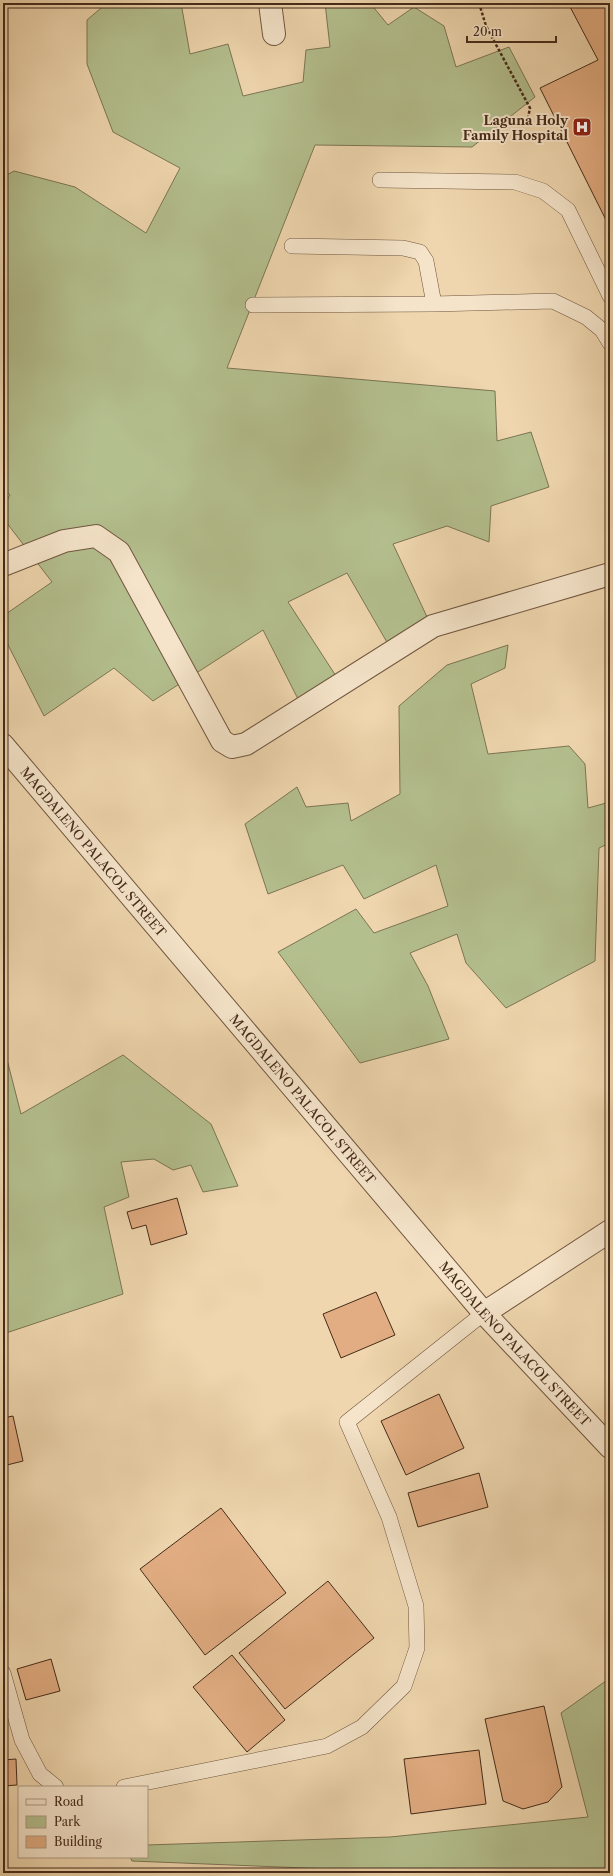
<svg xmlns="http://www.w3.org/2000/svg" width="613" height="1876" font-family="'Libre Caslon Text',serif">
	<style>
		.green { fill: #b4bf8e; stroke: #7c7554 }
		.building { fill: #e2ad82; stroke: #452b1a }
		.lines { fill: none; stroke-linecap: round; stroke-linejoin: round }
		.service-casing { stroke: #70563f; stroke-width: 16 }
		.minor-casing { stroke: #70563f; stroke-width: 24 }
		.path { stroke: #452b1a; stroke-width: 2.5; stroke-dasharray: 3 2; stroke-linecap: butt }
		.service { stroke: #f5e4ca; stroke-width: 15 }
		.minor { stroke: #f5e4ca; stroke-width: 22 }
		.labels { text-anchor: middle; stroke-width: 4; stroke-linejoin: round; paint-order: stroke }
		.poi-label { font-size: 13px; font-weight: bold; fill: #452b1a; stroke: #f5e4ca; text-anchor: end }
		.street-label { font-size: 13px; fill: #452b1a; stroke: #f5e4ca }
	</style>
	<rect width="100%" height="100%" fill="#efd6ae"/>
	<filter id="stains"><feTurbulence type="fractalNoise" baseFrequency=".005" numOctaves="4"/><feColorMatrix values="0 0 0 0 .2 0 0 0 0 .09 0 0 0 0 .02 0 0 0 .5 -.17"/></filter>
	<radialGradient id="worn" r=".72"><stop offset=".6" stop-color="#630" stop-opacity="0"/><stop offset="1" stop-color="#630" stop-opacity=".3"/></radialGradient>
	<path class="green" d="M107,3H181L190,54L228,44L243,96L303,82L306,50L330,47L325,3H370L388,25L414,7L444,26L456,67L509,47L535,97L472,147L315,145L227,368L495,391L497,441L531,432L549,487L491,506L489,542L447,526L393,544L428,619L388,644L347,573L288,602L336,676L299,701L263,630L153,701L114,668L44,716L3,635V616L52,582L3,518V507L10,495L3,488V177L14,171L75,187L146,233L180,168L113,132L87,64V20Z
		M508,645L505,668L471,684L488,754L569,746L585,764L588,808L610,802V843L599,848L595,961L506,1008L466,963L457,934L410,953L428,986L449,1039L360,1063L278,952L356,909L374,933L448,906L436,865L364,899L343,865L268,894L245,824L297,787L306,807L348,803L351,821L400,794L399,706L447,665Z
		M3,1044L21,1114L123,1055L211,1124L238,1186L203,1192L191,1165L173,1170L154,1159L121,1162L129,1197L104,1207L123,1294L3,1334Z
		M610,1678V1873H380L379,1871L132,1861L130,1857H147V1845L390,1837L588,1817L561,1713Z"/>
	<path class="building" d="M568,3H610V228L540,88L598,60Z
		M177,1198L187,1234L151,1245L146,1225L132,1229L127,1212Z
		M376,1292L395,1335L341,1358L323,1314Z
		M439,1394L464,1448L406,1475L381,1421Z
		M13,1416L23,1461L3,1466V1418Z
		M479,1473L488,1507L418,1527L408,1493Z
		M221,1508L286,1593L205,1655L140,1569Z
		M328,1581L374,1638L285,1709L239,1653Z
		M232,1655L285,1720L247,1752L193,1687Z
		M51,1659L60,1691L26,1700L17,1669Z
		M544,1706L562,1787L548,1802L523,1809L503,1801L485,1719Z
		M479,1750L486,1804L411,1814L404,1759Z
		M16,1759L17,1785L3,1786V1760Z"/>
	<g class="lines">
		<defs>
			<path id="service" d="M380,180L515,182L543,191L568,210L610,296
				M292,246L403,248L420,252L426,261L434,304
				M253,305L434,304L553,301L586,317L602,330L610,343
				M3,1673L22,1740L40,1774L56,1787
				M124,1787L327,1746L362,1727L404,1686L417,1648L416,1606L389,1517L347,1422L484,1313"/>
			<g id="minor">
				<path d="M270,3L274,34"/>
				<path d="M3,565L64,541L96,536L119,552L222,741L232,747L246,744L433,626L610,574"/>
				<path id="s1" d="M3,745L484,1313L610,1447"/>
				<path d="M484,1313L610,1231"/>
			</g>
		</defs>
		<use href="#service" class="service-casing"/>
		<use href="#minor" class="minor-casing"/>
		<path class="path" d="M479,3L486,26L530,108L528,118"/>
		<use href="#service" class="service"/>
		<use href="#minor" class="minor"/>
	</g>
	<defs>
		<symbol id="hospital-square" viewBox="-11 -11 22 22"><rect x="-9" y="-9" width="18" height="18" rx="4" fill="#8f2418" stroke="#f5e4ca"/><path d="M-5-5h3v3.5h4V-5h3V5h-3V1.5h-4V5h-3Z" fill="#fff"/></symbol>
	</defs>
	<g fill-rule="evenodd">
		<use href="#hospital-square" x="571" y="116" width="22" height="22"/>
	</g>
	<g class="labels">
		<g class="poi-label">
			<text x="568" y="125">Laguna Holy<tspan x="568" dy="15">Family Hospital</tspan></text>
		</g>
		<g class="street-label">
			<text dy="5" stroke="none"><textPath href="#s1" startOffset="140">MAGDALENO PALACOL STREET</textPath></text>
			<text dy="5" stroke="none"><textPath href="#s1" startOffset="464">MAGDALENO PALACOL STREET</textPath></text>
			<text dy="5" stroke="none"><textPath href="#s1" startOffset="788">MAGDALENO PALACOL STREET</textPath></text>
		</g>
	</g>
	<rect width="613" height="1876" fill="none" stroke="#efd6ae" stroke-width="16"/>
	<rect x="4" y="4" width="605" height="1868" fill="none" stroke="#452b1a" stroke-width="2"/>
	<rect x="8" y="8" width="597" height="1860" fill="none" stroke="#452b1a"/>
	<rect x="18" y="1786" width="130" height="72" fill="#f5e4ca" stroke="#af9a84"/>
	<rect x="26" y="1799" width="20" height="6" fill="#f5e4ca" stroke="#af9a84"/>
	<text x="54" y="1806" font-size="12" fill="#452b1a">Road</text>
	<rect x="26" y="1816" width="20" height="12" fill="#b4bf8e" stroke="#af9a84"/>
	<text x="54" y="1826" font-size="12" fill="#452b1a">Park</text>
	<rect x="26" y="1836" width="20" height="12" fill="#e2ad82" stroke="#af9a84"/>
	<text x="54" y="1846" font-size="12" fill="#452b1a">Building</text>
	<path d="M467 36v6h89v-6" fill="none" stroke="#452b1a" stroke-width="2"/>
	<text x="473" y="36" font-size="12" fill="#452b1a" stroke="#f5e4ca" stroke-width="3" paint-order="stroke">20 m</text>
	<rect width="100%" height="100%" filter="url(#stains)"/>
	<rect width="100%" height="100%" fill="url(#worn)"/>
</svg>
